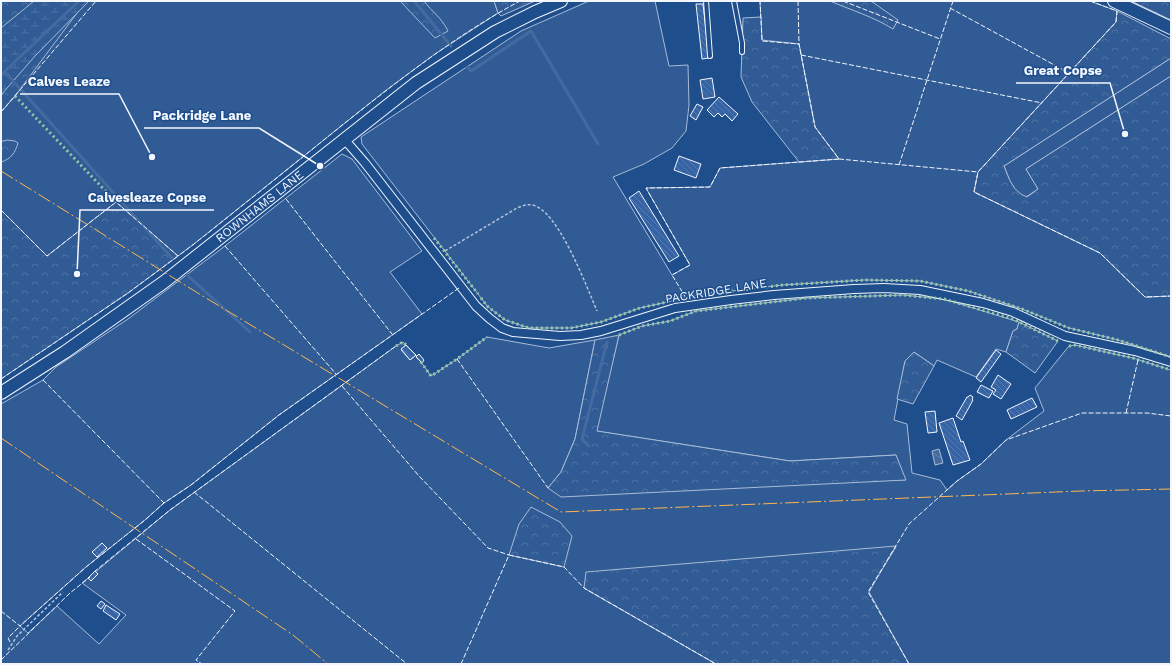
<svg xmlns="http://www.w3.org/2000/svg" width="1172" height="665" font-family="'Work Sans',sans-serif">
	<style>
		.built { fill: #305b95; stroke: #a8bbd7 }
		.forest { fill: url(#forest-crowns); stroke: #a8bbd7 }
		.wetland { fill: url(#wetland-marsh); stroke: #a8bbd7 }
		.water { fill: url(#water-waves); stroke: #a8bbd7 }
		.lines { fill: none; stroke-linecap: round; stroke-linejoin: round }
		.stream { stroke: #446ba0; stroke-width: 3 }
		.building { fill: url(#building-back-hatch); stroke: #f2f6ff }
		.lane-casing { stroke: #f2f6ff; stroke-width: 6 }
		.street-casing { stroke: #f2f6ff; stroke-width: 10 }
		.secondary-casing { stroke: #f2f6ff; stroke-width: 14 }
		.path { stroke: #b3c4dc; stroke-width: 1.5; stroke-dasharray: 3 2; stroke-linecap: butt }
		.lane { stroke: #1f4e8c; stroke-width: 4 }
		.street { stroke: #1f4e8c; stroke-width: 8 }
		.secondary { stroke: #1f4e8c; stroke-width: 12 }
		.hedge { stroke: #97c8a6; stroke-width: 3; stroke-dasharray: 2 3; stroke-linecap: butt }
		.fence { stroke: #f2f6ff; stroke-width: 1; stroke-dasharray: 5 2; stroke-linecap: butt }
		.power { stroke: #ffb74d; stroke-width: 1; stroke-dasharray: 14 3 2 3; stroke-linecap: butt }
		.labels { text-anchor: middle; stroke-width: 3; stroke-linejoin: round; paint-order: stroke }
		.street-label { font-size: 12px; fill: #f2f6ff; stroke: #1f4e8c }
		.leader { fill: none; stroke: #f2f6ff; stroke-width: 1.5 }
		.callout-dot { fill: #f2f6ff; stroke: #1f4e8c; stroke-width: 1.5 }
		.callout-label { font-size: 13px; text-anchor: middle; font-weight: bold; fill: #f2f6ff; stroke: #1f4e8c; stroke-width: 3; stroke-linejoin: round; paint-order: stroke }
	</style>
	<defs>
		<pattern id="forest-crowns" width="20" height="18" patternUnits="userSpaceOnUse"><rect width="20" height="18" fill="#305b95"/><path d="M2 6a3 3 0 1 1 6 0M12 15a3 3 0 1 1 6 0" fill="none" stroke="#4e73a5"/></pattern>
		<pattern id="wetland-marsh" width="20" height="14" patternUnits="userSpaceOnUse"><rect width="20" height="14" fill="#305b95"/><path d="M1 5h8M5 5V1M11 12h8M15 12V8" fill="none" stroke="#4e73a5"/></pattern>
		<pattern id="water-waves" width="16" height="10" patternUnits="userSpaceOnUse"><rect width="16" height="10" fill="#446ba0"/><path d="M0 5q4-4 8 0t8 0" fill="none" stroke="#5f81ae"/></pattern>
		<pattern id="building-back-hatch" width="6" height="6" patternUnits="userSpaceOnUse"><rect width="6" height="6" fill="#3563a3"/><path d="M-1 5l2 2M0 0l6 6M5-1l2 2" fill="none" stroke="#537ab1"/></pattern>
	</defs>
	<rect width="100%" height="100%" fill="#1f4e8c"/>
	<path class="built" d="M83,1H494L498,13L435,54L385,91L194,244L178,256L151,234L47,256L1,210V112L15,96Z
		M589,1H655L669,66L688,65L689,105L686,131L672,148L644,164L613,177L672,275L690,265L646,188L710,187L720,168L839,159L815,127L799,44L762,41L760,1H1090L1117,11L1116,22L978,172L974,192L1100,253L1145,297L1171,296V357L1118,340L1069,328L1022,309L968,291L920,281L865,280L783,285L699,295L640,308L601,322L571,328H529L505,320L487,306L478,294L362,144L361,137L521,31Z
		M1171,58V76L1026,169L1038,189L1026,197L1018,194L1010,181L1004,166Z
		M342,154L352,159L422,251L390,272L422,314L279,415L191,485L164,503L145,520L86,567L20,626L28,633L57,606L99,644L126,615L82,583L170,510L396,346L403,342L406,345L401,350L410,360L416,355L431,376L457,359L487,337L549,348L595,340L575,439L561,472L548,488L905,480L896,455L790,461L596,431L619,335L642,326L670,321L696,311L806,298L903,295L944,299L1019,322L1017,329L1013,331L1006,352L996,349L976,377L937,360L934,366L914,352L905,361L894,420L907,424L912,473L940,480L947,490L957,481L981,464L1006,440L1044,411L1035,388L1069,346L1075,345L1133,358L1171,370V664H909L868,592L896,547L584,588L716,664H1V404L43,380L56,367L128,319L225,246Z"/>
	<path class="forest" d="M1,1H86L15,96L1,112Z
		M400,1H424C432,12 442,18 448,31L435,38Z
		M494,1H535L501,16L498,13Z
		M830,1H871L898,20L893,29C874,17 851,10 830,1Z
		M1131,1H1171V20Z
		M1117,11L1171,39V58L1004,166C1009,179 1013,192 1027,197L1038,189L1026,169L1171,76V296L1145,297L1100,253L974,192L978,172L1116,22Z
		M761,17L762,40L799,44L815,127L839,159L799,162L752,102L741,77L743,18Z
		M7,140L15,141L18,143C15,153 11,159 1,162V141H4Z
		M116,202L178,256L128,293L1,379V210L47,256Z
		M1019,322L1058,341L1035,373L1006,352L1013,331L1017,329Z
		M619,335L597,431L790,461L896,455L906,480L561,497L548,488L561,472L575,439L595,340Z
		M914,352L934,366L913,404L897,399L905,361Z
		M531,507L560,522L572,536L564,567L509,555L519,524Z
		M896,546L869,592L909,664H716L584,588L586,572Z"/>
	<path class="wetland" d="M34,1H89L35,56L1,95V28Z"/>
	<path class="water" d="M939,449L943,463L935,465L932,451Z"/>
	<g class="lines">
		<path class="stream" d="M414,1L451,46
			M467,67L471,71L531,31L598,144
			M5,72L172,258
			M1,75L79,1
			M187,275L250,332
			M589,446L582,439L607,342"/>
	</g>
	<path class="building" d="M696,4H703L709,58L702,59Z
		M712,78L715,97L703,99L700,80Z
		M719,97L738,114L732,121L725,114L722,117L718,113L714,117L707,110Z
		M697,104L703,107L696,120L690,116Z
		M679,156L701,164L696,178L674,170Z
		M639,191L679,256L669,262L629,198Z
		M406,345L416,355L410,360L401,349Z
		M996,350L1001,354L981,382L976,378Z
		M419,354L424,360L422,363L416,357Z
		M998,375L1011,384L1001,399L993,394L996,390L991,387Z
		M981,385L993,391L989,398L977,392Z
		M970,395L973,397L972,399L973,400L962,420L956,416L967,397H968Z
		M1032,398L1037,407L1011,419L1007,410Z
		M935,411L937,432L928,433L925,412Z
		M953,418L961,442L963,441L970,460L953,465L939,423Z
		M102,543L107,548L97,557L92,552Z
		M95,571L98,574L91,581L88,578Z
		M101,601L105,604L101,609L97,606Z
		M106,605L120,614L116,620L103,611Z"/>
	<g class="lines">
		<defs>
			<path id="lane" d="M706,1L710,56
				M734,1L742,43V52"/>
			<path id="street" d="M345,140L365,163L476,306L489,318L502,328L513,332L560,336L581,335L601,331L675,308L731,300L774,295L854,289L884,288L920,290L983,303L1013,312L1065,336L1135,351L1171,362"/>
			<g id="secondary">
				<path d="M1114,1L1171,28"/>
				<path id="s1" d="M1,393L65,352L164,282L416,83L495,32L535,12L561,1"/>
			</g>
		</defs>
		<use href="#lane" class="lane-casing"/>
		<use href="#street" class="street-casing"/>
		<use href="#secondary" class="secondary-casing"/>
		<path class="path" d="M445,251L517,208C522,206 527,204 532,205C558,209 587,288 597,311
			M8,650L17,636L63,592"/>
		<use href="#lane" class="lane"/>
		<use href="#street" class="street"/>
		<use href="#secondary" class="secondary"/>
		<path class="hedge" d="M15,96L116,202
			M434,238L478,294
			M481,298L487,306L505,320L529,328H571L601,322L640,308L699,295L783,285L865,280L920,281L968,291L1022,309L1069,328L1118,340L1171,357
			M619,335L642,326L670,321L696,311L806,298L903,295L944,299L1013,319L1058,341
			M396,346L403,342L408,347
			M1069,346L1075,345L1133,358L1171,370
			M421,362L431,376L457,359L487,337"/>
		<path class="fence" d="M798,1L799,44
			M843,1L940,39
			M1090,1L1117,11L1116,22L978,172L974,192L1100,253L1145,297L1171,296
			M950,8L1069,73
			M801,55L1042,103
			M1,112L96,1
			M839,159L978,172
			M899,165L953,1
			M286,199L392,334
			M1,210L47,256L116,202L178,256L194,244C243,205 292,166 341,126C398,81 456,35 520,1
			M225,246L336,374
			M686,298L672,275L690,265L646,188L710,187L720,168L839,159L815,127L799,44L762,41L760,1
			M457,359L548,488
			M1,379L128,293L178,256
			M43,380L164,503
			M342,386L419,476L488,548L509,555
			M1126,413L1138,360
			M194,492L407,664
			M136,539L235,611L196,660L202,664
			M94,572L170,510L396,346
			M1,611L20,626L86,567L145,520L164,503L191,485L279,415L459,288
			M10,642L8,638L20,626
			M1,660L70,593L90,577
			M461,664L509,555L564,567L584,588L716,664
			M909,664L868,592L909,524L957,481L981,464L1006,440L1082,413H1147L1171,416"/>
		<path class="power" d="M1,171L201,295L561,512L1081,491L1171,489
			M1,438L293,635L328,664"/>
	</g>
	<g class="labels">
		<g class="street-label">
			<text dy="4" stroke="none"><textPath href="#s1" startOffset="319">ROWNHAMS LANE</textPath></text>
			<text transform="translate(716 291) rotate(-9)" y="4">PACKRIDGE LANE</text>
		</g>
	</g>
	<path class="leader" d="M1125 134L1110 83H1016M152 157L119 94H20M320 166L259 128H144M77 274L80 210H214"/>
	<g class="callout-dot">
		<circle cx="1125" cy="134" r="4"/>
		<circle cx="152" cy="157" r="4"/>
		<circle cx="320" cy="166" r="4"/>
		<circle cx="77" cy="274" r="4"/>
	</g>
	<g class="callout-label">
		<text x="1063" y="75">Great Copse</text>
		<text x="69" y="86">Calves Leaze</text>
		<text x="202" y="120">Packridge Lane</text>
		<text x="147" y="202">Calvesleaze Copse</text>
	</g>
	<rect width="1172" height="665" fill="none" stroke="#f2f6ff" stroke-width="4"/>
</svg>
